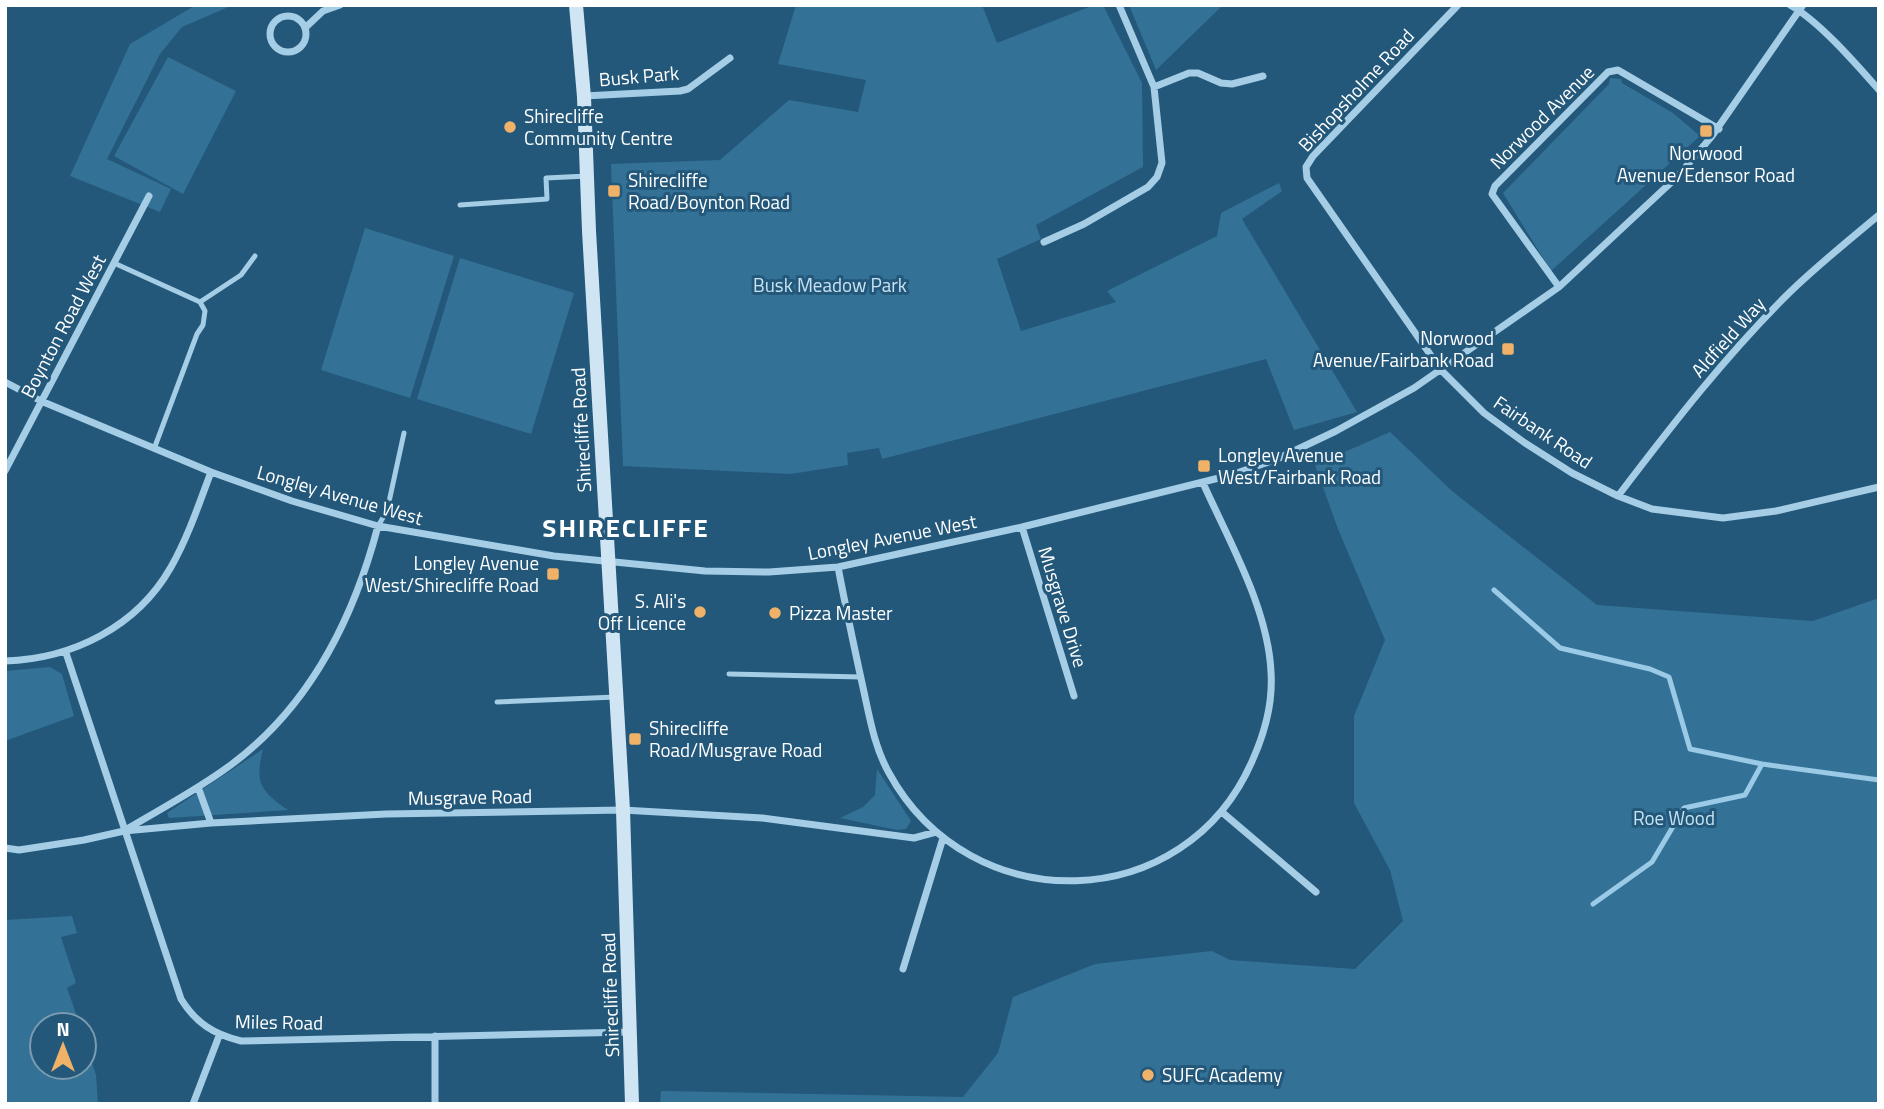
<svg xmlns="http://www.w3.org/2000/svg" width="1884" height="1109" font-family="'Titillium Web',sans-serif">
	<style>
		.green { fill: #337196 }
		.lines { fill: none; stroke-linecap: round; stroke-linejoin: round }
		.stream { stroke: #9acae6; stroke-width: 5 }
		.lane { stroke: #a5cde5; stroke-width: 5 }
		.street { stroke: #a5cde5; stroke-width: 7 }
		.secondary { stroke: #cfe5f4; stroke-width: 14 }
		.poi-dot { fill: #f0b268; stroke: #23587a; stroke-width: 2.5 }
		.labels { text-anchor: middle; stroke-width: 6; stroke-linejoin: round; paint-order: stroke }
		.street-label { font-size: 19px; fill: #fff; stroke: #23587a }
		.poi-label { font-size: 19px; fill: #fff; stroke: #23587a; text-anchor: start }
		.park-label { font-size: 19px; fill: #c8e3f4; stroke: #23587a }
		.district-label { font-size: 26px; font-weight: bold; letter-spacing: 2px; fill: #fff; stroke: #23587a }
	</style>
	<rect width="100%" height="100%" fill="#23587a"/>
	<path class="green" d="M196,5H233L182,27L160,54L107,159L171,189L160,212L70,176L130,44Z
		M796,5H982L997,43L1094,5H1103L1142,83L1143,167L1036,225L1041,239L997,259L1021,331L1116,302L1107,291L1217,236L1221,213L1279,183L1282,191L1242,219L1357,412L1294,430L1266,359L882,459L879,448L847,453L848,465L791,474L623,466L611,164L720,160L789,100L858,112L866,80L778,64Z
		M1129,5H1223L1156,70Z
		M168,57L236,91L183,194L114,156Z
		M1610,78L1621,79L1622,83L1673,113L1700,136L1551,271L1503,193L1609,84Z
		M365,228L454,256L410,398L321,370Z
		M460,258L574,293L531,434L417,399Z
		M1390,432L1452,491L1597,605L1813,621L1879,598V1104H660L661,1091L963,1097L998,1053L1013,997L1095,964L1212,951L1230,960L1355,969L1403,921L1390,870L1354,803V716L1385,640L1338,529L1315,465Z
		M50,667L62,674L74,716L5,741V671Z
		M263,749C255,782 259,790 288,810L169,818L167,813Z
		M877,769L911,821L906,829L897,830L840,818L863,807L875,795Z
		M72,916L77,933L61,937L76,983L67,988L80,1025H42V1067H84V1039L96,1075L98,1104H5V920Z"/>
	<g class="lines">
		<path class="stream" d="M1494,590L1560,648L1650,669L1669,677L1690,749L1762,764L1879,780
			M1593,904L1652,862L1684,808L1745,795L1762,764"/>
		<path class="lane" d="M460,205L547,199L546,178L587,176
			M114,263L200,302L205,311L203,325L197,334L154,449
			M200,302L241,275L255,256
			M378,526L387,511L404,433
			M729,674L861,677
			M497,702L616,697"/>
		<path class="street" d="M1458,5L1313,156L1306,167L1307,178L1441,370L1484,413L1525,443L1572,473L1618,496L1652,509L1723,518L1776,511L1879,487
			M1790,5C1820,22 1856,64 1879,90
			M270 34a18 18 0 1 1 36 0a18 18 0 1 1-36 0Z
			M305,28L323,11L340,5
			M1154,87L1189,73H1198L1221,83L1232,84L1263,76
			M584,96L680,91L688,89L730,58
			M1044,242L1084,224L1148,187L1157,177L1162,163L1154,87L1119,5
			M1559,287L1492,194L1495,186L1608,72L1618,70L1719,129
			M5,382L41,401L211,472L292,501L378,526L554,556L705,571L769,572L838,567L1022,527L1231,475L1277,459L1336,431L1414,388L1559,287L1678,176L1712,136L1803,5
			M5,471L149,196
			M1618,496C1672,425 1727,354 1790,292C1818,265 1849,240 1879,215
			M1022,527L1074,696
			M838,567C846,609 855,651 864,692C870,720 875,748 889,773C970,921 1186,917 1253,759C1265,732 1273,702 1271,672C1268,608 1229,541 1203,483
			M66,653L181,999C196,1023 213,1034 241,1041L630,1032
			M5,661C72,659 137,627 171,567C188,537 199,504 211,472
			M198,787L211,823
			M1223,813L1316,892
			M127,829C162,808 199,789 232,764C310,706 354,617 378,526
			M5,848L19,850L84,840L124,831L211,823L386,814L623,810L762,818L914,838L936,832
			M903,969L943,838
			M193,1104L219,1036
			M435,1104V1036"/>
		<path class="secondary" d="M576,5L584,97L589,231L623,810L632,1104"/>
	</g>
	<g class="poi-dot">
		<circle cx="510" cy="127" r="7"/>
		<rect x="1699" y="124" width="14" height="14" rx="3.5"/>
		<rect x="607" y="184" width="14" height="14" rx="3.5"/>
		<rect x="1501" y="342" width="14" height="14" rx="3.5"/>
		<rect x="1197" y="459" width="14" height="14" rx="3.5"/>
		<rect x="546" y="567" width="14" height="14" rx="3.5"/>
		<circle cx="700" cy="612" r="7"/>
		<circle cx="775" cy="613" r="7"/>
		<rect x="628" y="732" width="14" height="14" rx="3.5"/>
		<circle cx="1148" cy="1075" r="7"/>
	</g>
	<g class="labels">
		<g class="street-label">
			<text transform="translate(639 76) rotate(-5)" y="7">Busk Park</text>
			<text transform="translate(1356 90) rotate(-47)" y="7">Bishopsholme Road</text>
			<text transform="translate(1542 117) rotate(-45)" y="7">Norwood Avenue</text>
			<text transform="translate(63 326) rotate(-62)" y="7">Boynton Road West</text>
			<text transform="translate(1728 337) rotate(-48)" y="7">Aldfield Way</text>
			<text transform="translate(581 430) rotate(-93)" y="7">Shirecliffe Road</text>
			<text transform="translate(1543 432) rotate(34)" y="7">Fairbank Road</text>
			<text transform="translate(340 495) rotate(16)" y="7">Longley Avenue West</text>
			<text transform="translate(892 537) rotate(-11)" y="7">Longley Avenue West</text>
			<text transform="translate(1063 607) rotate(73)" y="7">Musgrave Drive</text>
			<text transform="translate(470 797) rotate(-1)" y="7">Musgrave Road</text>
			<text transform="translate(610 995) rotate(-92)" y="7">Shirecliffe Road</text>
			<text transform="translate(279 1022) rotate(1)" y="7">Miles Road</text>
		</g>
		<g class="poi-label">
			<text x="524" y="123">Shirecliffe<tspan x="524" dy="22">Community Centre</tspan></text>
			<text x="1706" y="160" text-anchor="middle">Norwood<tspan x="1706" dy="22">Avenue/Edensor Road</tspan></text>
			<text x="628" y="187">Shirecliffe<tspan x="628" dy="22">Road/Boynton Road</tspan></text>
			<text x="1494" y="345" text-anchor="end">Norwood<tspan x="1494" dy="22">Avenue/Fairbank Road</tspan></text>
			<text x="1218" y="462">Longley Avenue<tspan x="1218" dy="22">West/Fairbank Road</tspan></text>
			<text x="539" y="570" text-anchor="end">Longley Avenue<tspan x="539" dy="22">West/Shirecliffe Road</tspan></text>
			<text x="686" y="608" text-anchor="end">S. Ali's<tspan x="686" dy="22">Off Licence</tspan></text>
			<text x="789" y="620">Pizza Master</text>
			<text x="649" y="735">Shirecliffe<tspan x="649" dy="22">Road/Musgrave Road</tspan></text>
			<text x="1162" y="1082">SUFC Academy</text>
		</g>
		<g class="park-label">
			<text x="830" y="292">Busk Meadow Park</text>
			<text x="1674" y="825">Roe Wood</text>
		</g>
		<g class="district-label">
			<text x="626" y="537">SHIRECLIFFE</text>
		</g>
	</g>
	<rect width="1884" height="1109" fill="none" stroke="#ffffff" stroke-width="14"/>
	<g transform="translate(63 1046)"><circle r="33" fill="#23587a" stroke="#7b9baf" stroke-width="2"/>
	<path d="M0-5L12 26L0 18L-12 26Z" fill="#f0b268"/>
	<text y="-10" font-size="19" font-weight="bold" text-anchor="middle" fill="#ffffff">N</text>
	</g>
</svg>
